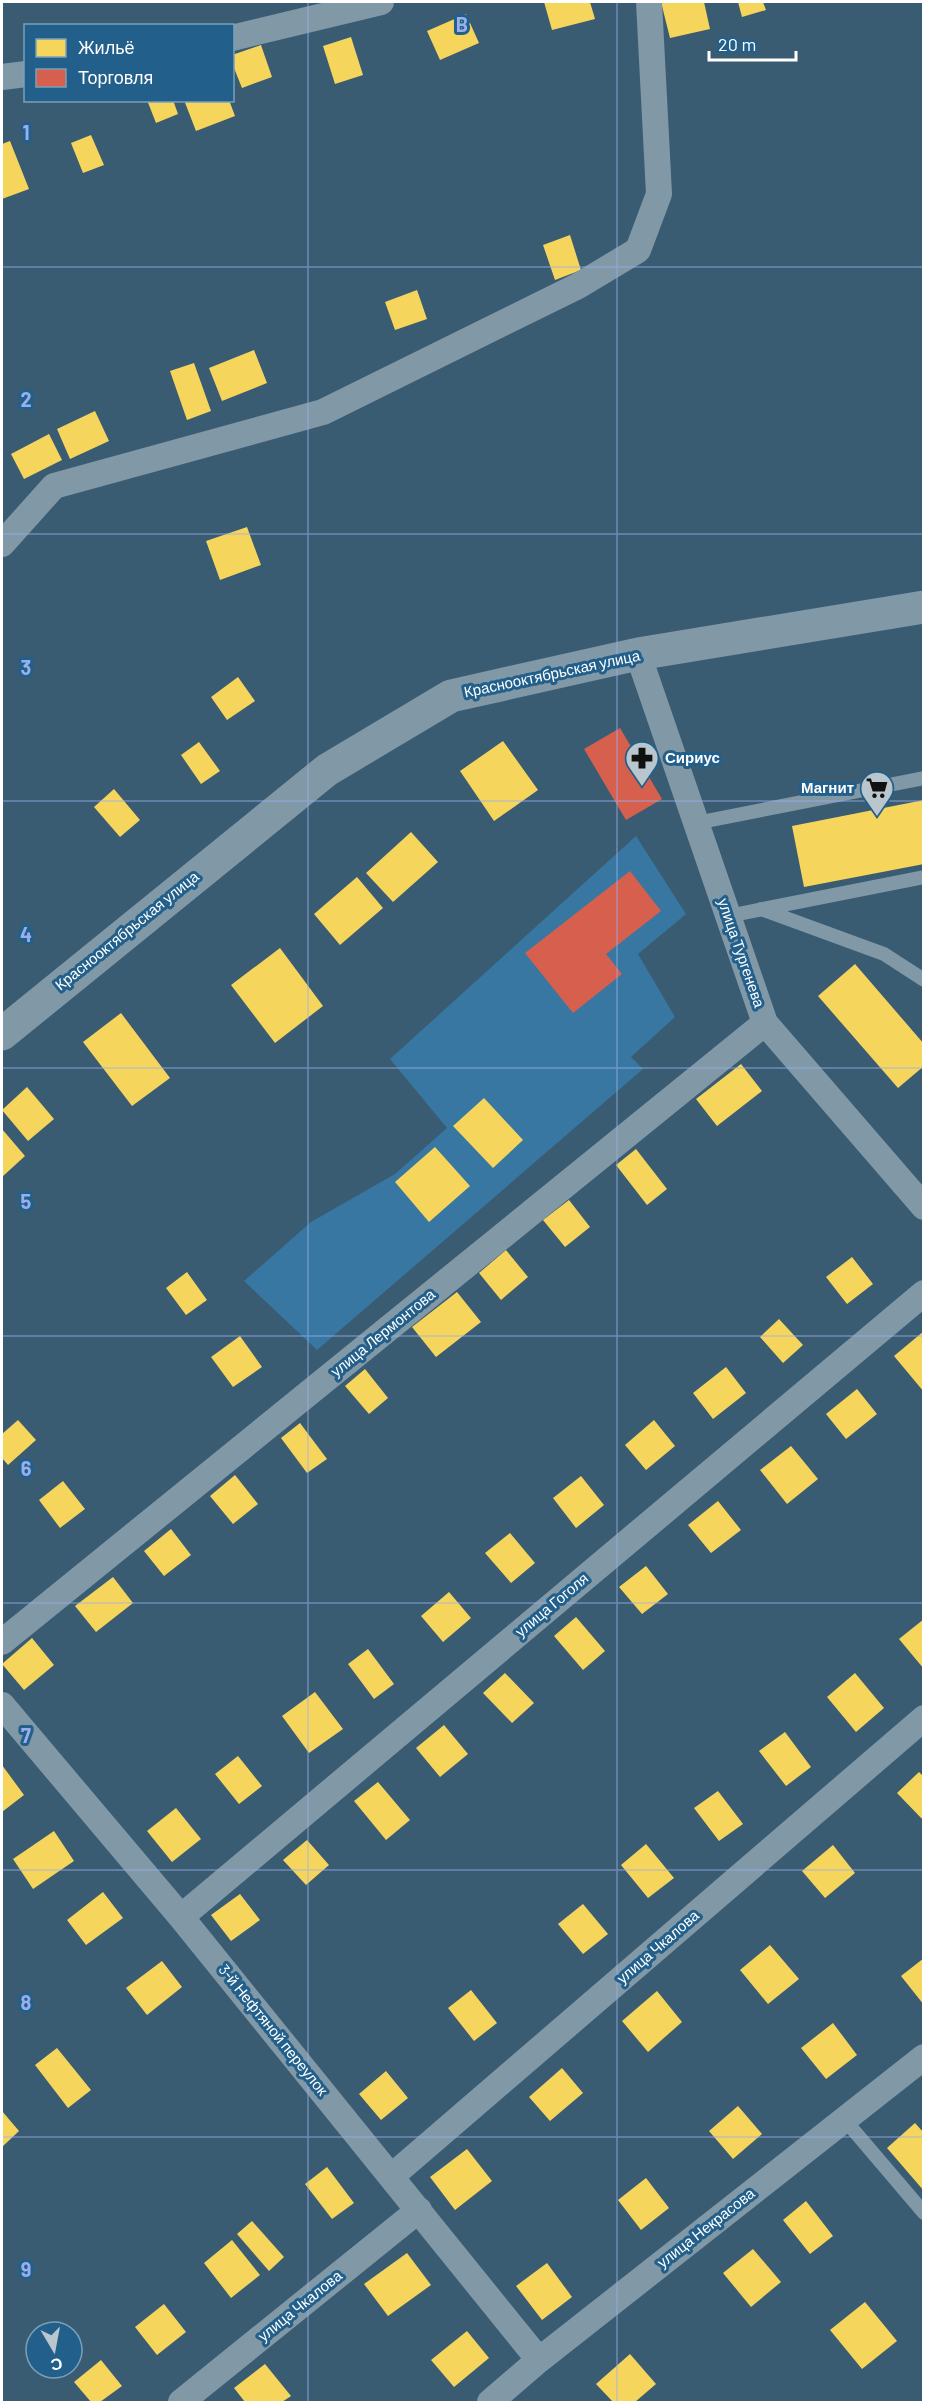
<svg xmlns="http://www.w3.org/2000/svg" width="925" height="2404" font-family="Barlow,sans-serif">
	<style>
		.green { fill: #3777a1 }
		.homes { fill: #f6d55c }
		.shops { fill: #d6604d }
		.lines { fill: none; stroke-linecap: round; stroke-linejoin: round }
		.service { stroke: #8198a7; stroke-width: 14 }
		.minor { stroke: #8198a7; stroke-width: 26 }
		.tertiary { stroke: #8198a7; stroke-width: 33 }
		.grid { fill: none; stroke: #99afed; stroke-width: 1.5; stroke-opacity: 0.55 }
		.labels { text-anchor: middle; stroke-width: 6; stroke-linejoin: round; paint-order: stroke }
		.street-label { font-size: 15px; fill: #fff; stroke: #22608b }
		.poi-label { font-size: 15px; font-weight: bold; fill: #fff; stroke: #22608b; text-anchor: start }
		.grid-label { font-size: 20px; text-anchor: middle; font-weight: bold; fill: #99afed; stroke: #22608b; stroke-width: 6; stroke-linejoin: round; paint-order: stroke }
	</style>
	<rect width="100%" height="100%" fill="#3a5c73"/>
	<path class="green" d="M636,836L686,914L638,954L675,1017L631,1057L643,1069L317,1350L244,1281L311,1222L395,1174L447,1128L390,1059Z"/>
	<path class="homes" d="M544,2H590L595,19L552,30Z
		M661,2H704L710,29L670,38Z
		M738,2H763L766,10L742,17Z
		M466,14L479,43L440,60L427,31Z
		M351,37L363,75L335,84L323,46Z
		M261,45L272,77L242,88L232,63V55Z
		M147,100H173L178,114L156,123Z
		M184,100H229L235,116L196,131Z
		M91,135L104,165L83,173L71,143Z
		M10,141L29,189L2,199V144Z
		M570,235L581,270L555,280L543,245Z
		M417,290L427,319L395,330L385,302Z
		M254,350L267,383L222,401L209,368Z
		M194,363L211,411L187,420L170,371Z
		M95,411L109,441L70,459L57,429Z
		M49,434L62,460L24,479L11,454Z
		M247,527L261,565L220,580L206,541Z
		M238,677L255,701L227,720L211,697Z
		M503,741L538,790L494,821L460,771Z
		M199,742L220,771L201,784L181,755Z
		M114,789L140,820L120,837L94,807Z
		M924,800V864L804,887L792,826Z
		M411,832L438,862L393,902L366,873Z
		M357,877L383,908L340,945L314,914Z
		M280,948L323,1006L275,1043L231,985Z
		M855,964L924,1044V1066L898,1088L818,996Z
		M121,1013L170,1078L132,1106L83,1042Z
		M741,1064L762,1091L717,1126L696,1099Z
		M27,1087L54,1119L28,1141L2,1110Z
		M484,1098L523,1140L493,1168L453,1126Z
		M2,1129L25,1156L2,1177Z
		M435,1147L470,1186L429,1222L395,1182Z
		M636,1149L667,1189L647,1205L616,1165Z
		M569,1200L590,1227L565,1247L543,1220Z
		M506,1250L528,1277L501,1300L479,1273Z
		M852,1257L873,1284L847,1304L826,1277Z
		M187,1272L207,1300L186,1315L166,1288Z
		M457,1292L481,1322L436,1357L412,1327Z
		M779,1319L803,1345L783,1363L760,1337Z
		M924,1331V1392L894,1356Z
		M240,1336L262,1367L233,1387L211,1357Z
		M726,1367L746,1393L713,1419L693,1393Z
		M365,1369L388,1398L369,1414L345,1386Z
		M857,1389L877,1414L846,1439L826,1414Z
		M18,1420L36,1440L8,1465L2,1458V1434Z
		M654,1420L675,1446L646,1470L625,1445Z
		M300,1423L327,1459L307,1473L281,1438Z
		M791,1446L818,1479L787,1504L760,1470Z
		M235,1475L258,1504L233,1524L210,1496Z
		M581,1476L604,1505L576,1528L553,1498Z
		M63,1481L85,1509L60,1528L39,1500Z
		M718,1501L741,1530L711,1553L688,1525Z
		M171,1529L191,1555L164,1576L144,1551Z
		M510,1533L535,1563L511,1583L485,1553Z
		M646,1566L668,1594L642,1614L619,1587Z
		M113,1577L133,1603L96,1632L75,1606Z
		M449,1592L471,1618L443,1642L421,1616Z
		M576,1617L605,1651L583,1670L554,1636Z
		M924,1619V1669L899,1639Z
		M32,1638L54,1665L24,1690L2,1664Z
		M368,1649L394,1684L374,1699L348,1664Z
		M505,1673L534,1703L512,1723L483,1693Z
		M855,1673L884,1708L856,1732L827,1697Z
		M315,1692L343,1729L309,1753L282,1716Z
		M444,1725L468,1754L440,1777L416,1748Z
		M785,1732L811,1767L786,1786L759,1751Z
		M238,1756L262,1786L239,1804L215,1774Z
		M2,1765L24,1795L2,1812Z
		M919,1772L924,1777V1821L897,1793Z
		M378,1782L410,1820L386,1840L354,1801Z
		M718,1791L743,1824L719,1841L694,1808Z
		M176,1808L201,1839L172,1862L147,1831Z
		M54,1831L74,1861L33,1889L13,1859Z
		M307,1840L329,1865L306,1885L283,1860Z
		M646,1844L674,1878L648,1898L621,1865Z
		M833,1845L855,1873L825,1898L802,1871Z
		M103,1892L123,1918L86,1945L67,1920Z
		M240,1894L260,1920L231,1941L211,1915Z
		M583,1904L608,1934L583,1954L558,1924Z
		M770,1945L799,1979L768,2004L740,1970Z
		M924,1958V2005L901,1976Z
		M162,1961L182,1987L147,2015L126,1988Z
		M471,1990L497,2023L474,2041L448,2008Z
		M657,1991L682,2022L648,2052L622,2021Z
		M833,2023L857,2055L826,2079L801,2048Z
		M57,2048L91,2090L68,2108L35,2065Z
		M562,2068L583,2093L550,2121L529,2097Z
		M386,2071L408,2098L381,2120L359,2094Z
		M738,2106L762,2134L733,2159L709,2131Z
		M2,2111L19,2131L2,2147Z
		M915,2123L924,2133V2191L887,2148Z
		M467,2149L492,2181L455,2210L430,2177Z
		M327,2167L354,2203L332,2219L305,2184Z
		M646,2178L669,2208L641,2230L618,2200Z
		M806,2201L833,2236L810,2254L783,2220Z
		M252,2221L284,2257L269,2271L237,2234Z
		M232,2240L260,2275L231,2298L204,2263Z
		M753,2249L781,2282L751,2307L723,2273Z
		M407,2253L431,2285L388,2316L364,2284Z
		M547,2263L572,2297L542,2320L516,2286Z
		M865,2302L897,2341L862,2369L830,2330Z
		M164,2304L186,2332L157,2355L135,2327Z
		M467,2331L489,2358L454,2387L431,2360Z
		M630,2354L656,2384L635,2402H613L596,2384Z
		M101,2360L122,2386L100,2402H91L74,2382Z
		M265,2364L291,2396L282,2402H245L234,2388Z"/>
	<path class="shops" d="M620,728L662,799L626,820L584,749Z
		M630,871L661,911L606,954L622,974L573,1013L525,953Z"/>
	<g class="lines">
		<path class="service" d="M696,823L924,778
			M761,909L884,954L924,980
			M728,916L924,877
			M844,2119L924,2213"/>
		<path class="minor" d="M232,38L381,2
			M2,77L26,74
			M2,544L54,486L323,412L578,286L638,250L659,194L649,2
			M638,654L765,1023L924,1207
			M2,1642L765,1023
			M2,1705L181,1917L539,2360
			M181,1917L924,1293
			M392,2176L924,1718
			M181,2402L419,2210
			M490,2402L539,2360L924,2057"/>
		<path class="tertiary" d="M2,1034L327,770L451,696L638,654L924,607"/>
	</g>
	<path class="grid" d="M308,2V2402M617,2V2402M2,267H924M2,534H924M2,801H924M2,1068H924M2,1336H924M2,1603H924M2,1870H924M2,2137H924"/>
	<defs>
		<symbol id="pharmacy-pin" viewBox="-11 -11 22 30"><path d="M0 17L-7.5 6A9.5 9.5 0 1 1 7.5 6Z" fill="#bac6ce" stroke="#22608b"/><path d="M-2-6h4v4h4v4h-4v4h-4v-4h-4v-4h4Z" fill="#111"/></symbol>
		<symbol id="supermarket-pin" viewBox="-11 -11 22 30"><path d="M0 17L-7.5 6A9.5 9.5 0 1 1 7.5 6Z" fill="#bac6ce" stroke="#22608b"/><path d="M-6-5.5h2.5l.6 2H6L4.5 2H-2.5L-4.4-4H-6ZM-1.5 3.2a1.3 1.3 0 1 0 .1 0ZM3 3.2a1.3 1.3 0 1 0 .1 0Z" fill="#111"/></symbol>
	</defs>
	<g fill-rule="evenodd">
		<use href="#pharmacy-pin" x="623" y="739" width="38" height="52"/>
		<use href="#supermarket-pin" x="858" y="769" width="38" height="52"/>
	</g>
	<g class="labels">
		<g class="street-label">
			<text transform="translate(552 674) rotate(-12)" y="5">Краснооктябрьская улица</text>
			<text transform="translate(127 931) rotate(-39)" y="5">Краснооктябрьская улица</text>
			<text transform="translate(741 953) rotate(71)" y="5">улица Тургенева</text>
			<text transform="translate(383 1333) rotate(-39)" y="5">улица Лермонтова</text>
			<text transform="translate(552 1605) rotate(-40)" y="5">улица Гоголя</text>
			<text transform="translate(658 1947) rotate(-41)" y="5">улица Чкалова</text>
			<text transform="translate(273 2030) rotate(51)" y="5">3-й Нефтяной переулок</text>
			<text transform="translate(706 2228) rotate(-38)" y="5">улица Некрасова</text>
			<text transform="translate(300 2306) rotate(-39)" y="5">улица Чкалова</text>
		</g>
		<g class="poi-label">
			<text x="665" y="763">Сириус</text>
			<text x="854" y="793" text-anchor="end">Магнит</text>
		</g>
	</g>
	<g class="grid-label">
		<text x="462" y="32">B</text>
		<text x="26" y="140">1</text>
		<text x="26" y="407">2</text>
		<text x="26" y="675">3</text>
		<text x="26" y="942">4</text>
		<text x="26" y="1209">5</text>
		<text x="26" y="1476">6</text>
		<text x="26" y="1743">7</text>
		<text x="26" y="2010">8</text>
		<text x="26" y="2277">9</text>
	</g>
	<rect width="925" height="2404" fill="none" stroke="#ffffff" stroke-width="6"/>
	<rect x="24" y="24" width="210" height="78" fill="#22608b" stroke="#7aa0b9" stroke-width="1.5"/>
	<rect x="36" y="39" width="30" height="18" fill="#f6d55c" stroke="#7aa0b9" stroke-width="1.5"/>
	<text x="78" y="54" font-size="18" fill="#ffffff">Жильё</text>
	<rect x="36" y="69" width="30" height="18" fill="#d6604d" stroke="#7aa0b9" stroke-width="1.5"/>
	<text x="78" y="84" font-size="18" fill="#ffffff">Торговля</text>
	<g transform="translate(54 2350) rotate(170)"><circle r="28" fill="#22608b" stroke="#7aa0b9" stroke-width="1.5"/>
	<path d="M0-4.5L10 22L0 15L-10 22Z" fill="#bac6ce"/>
	<text y="-9" font-size="16" font-weight="bold" text-anchor="middle" fill="#ffffff">С</text>
	</g>
	<path d="M709 51v9h87v-9" fill="none" stroke="#ffffff" stroke-width="3"/>
	<text x="718" y="51" font-size="18" fill="#ffffff" stroke="#22608b" stroke-width="4.5" paint-order="stroke">20 m</text>
</svg>
